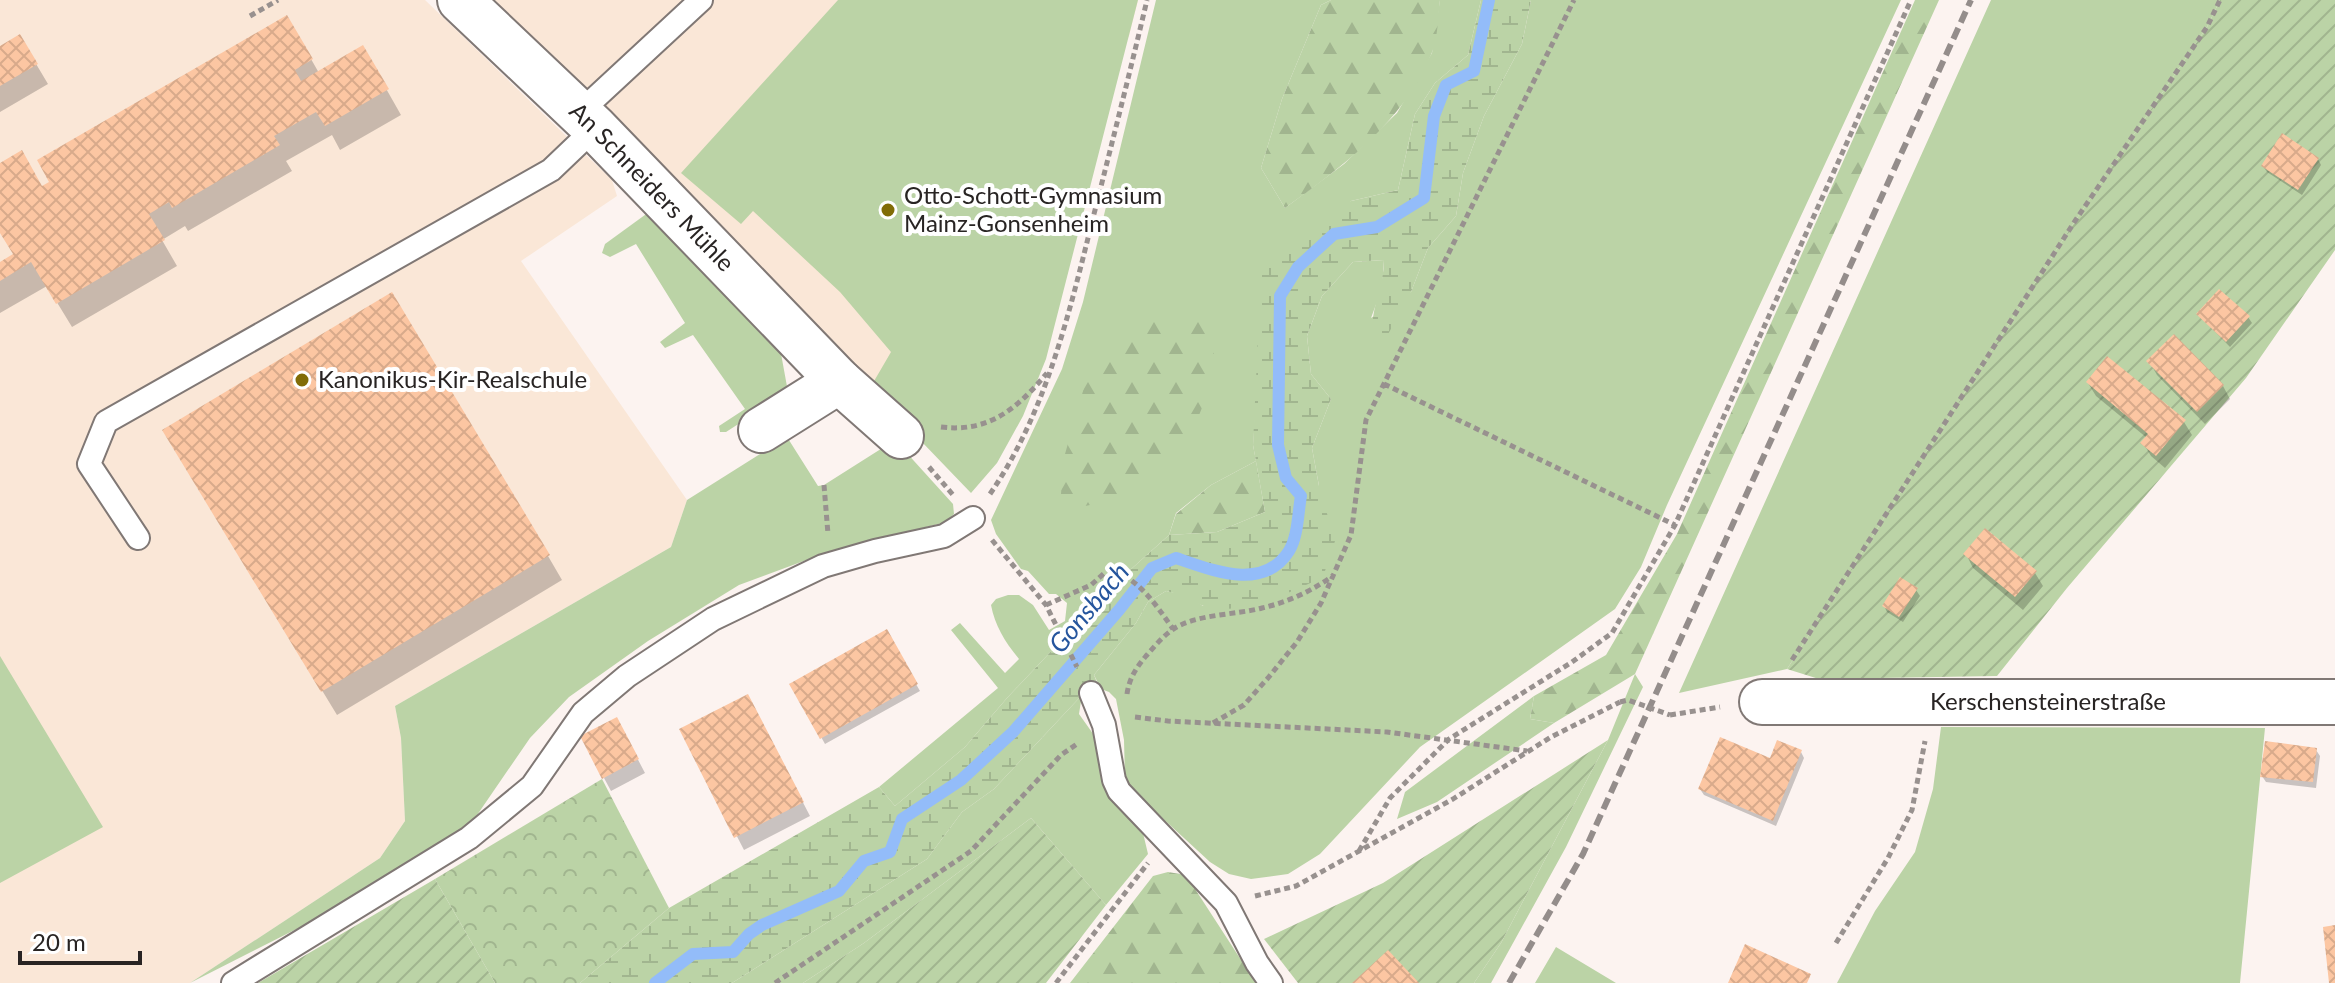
<svg xmlns="http://www.w3.org/2000/svg" width="2335" height="983" font-family="Lato,sans-serif">
	<style>
		.education { fill: #fae7d7 }
		.grass { fill: #bbd3a6 }
		.forest { fill: url(#forest-firs) }
		.wetland { fill: url(#wetland-marsh) }
		.park { fill: url(#park-crowns) }
		.garden { fill: url(#garden-furrows) }
		.shadow { fill: #0003 }
		.lines { fill: none; stroke-linecap: round; stroke-linejoin: round }
		.stream { stroke: #93bcf9; stroke-width: 12 }
		.building { fill: url(#building-cross-hatch) }
		.service-casing { stroke: #807875; stroke-width: 26 }
		.minor-casing { stroke: #807875; stroke-width: 48 }
		.path { stroke: #98918f; stroke-width: 5; stroke-dasharray: 6 4; stroke-linecap: butt }
		.service { stroke: #fff; stroke-width: 22 }
		.minor { stroke: #fff; stroke-width: 44 }
		.rail { stroke: #948d8b; stroke-width: 6; stroke-dasharray: 12 6; stroke-linecap: butt }
		.path-bridge { stroke: #98918f; stroke-width: 5; stroke-dasharray: 6 4; stroke-linecap: butt }
		.poi-dot { fill: #816c07; stroke: #fff; stroke-width: 3 }
		.labels { text-anchor: middle; stroke-width: 8; stroke-linejoin: round; paint-order: stroke }
		.street-label { font-size: 24px; fill: #282423; stroke: #fff }
		.poi-label { font-size: 24px; fill: #282423; stroke: #fff; text-anchor: start }
		.water-label { font-size: 26px; font-style: italic; fill: #25559d; stroke: #fff }
	</style>
	<defs>
		<pattern id="forest-firs" width="22" height="20" patternUnits="userSpaceOnUse" patternTransform="scale(2)"><rect width="22" height="20" fill="#bbd3a6"/><path d="M5 1l3.5 6h-7zM16 11l3.5 6h-7z" fill="#a1b58f"/></pattern>
		<pattern id="wetland-marsh" width="20" height="14" patternUnits="userSpaceOnUse" patternTransform="scale(2)"><rect width="20" height="14" fill="#bbd3a6"/><path d="M1 5h8M5 5V1M11 12h8M15 12V8" fill="none" stroke="#a1b58f"/></pattern>
		<pattern id="park-crowns" width="20" height="18" patternUnits="userSpaceOnUse" patternTransform="scale(2)"><rect width="20" height="18" fill="#bbd3a6"/><path d="M2 6a3 3 0 1 1 6 0M12 15a3 3 0 1 1 6 0" fill="none" stroke="#a1b58f"/></pattern>
		<pattern id="garden-furrows" width="10" height="10" patternUnits="userSpaceOnUse" patternTransform="scale(2)"><rect width="10" height="10" fill="#bbd3a6"/><path d="M-1 1l2-2M0 10L10 0M9 11l2-2" fill="none" stroke="#a1b58f"/></pattern>
		<pattern id="building-cross-hatch" width="8" height="8" patternUnits="userSpaceOnUse" patternTransform="scale(2)"><rect width="8" height="8" fill="#fcc6a2"/><path d="M0 0l8 8M0 8l8-8" fill="none" stroke="#d8aa8b"/></pattern>
	</defs>
	<rect width="100%" height="100%" fill="#fcf3f0"/>
	<path class="education" d="M0,0H425L612,180L617,196L521,261L687,500L671,547L395,706L401,738L405,821L380,858L190,983H0Z
		M488,0H1138L1129,36L898,410Z"/>
	<path class="grass" d="M838,0H1138L1046,359L1023,416L997,463L971,493L870,388L891,352L840,292L753,211L741,224L681,173Z
		M1156,0H1331L1321,5L1282,99L1261,168L1285,208L1344,164L1397,113L1432,53L1440,0H1481L1468,55L1435,83L1415,114L1398,190L1351,201L1256,406L1253,445L1256,461L1211,485L1176,513L1169,535L1119,580L1073,633L1057,645L1007,698L965,747L895,806L879,787L998,688L951,630L960,623L1005,673L1019,659C1005,642 995,626 991,605L996,599L1008,595H1019L1033,605L1049,630L1065,621L1067,603L1056,594H1049L1028,571L1021,569L996,534L991,520L1062,369L1083,302Z
		M1531,0H1901L1667,505L1641,567L1615,609L1420,747L1320,854L1288,874L1251,879L1229,874L1210,862L1134,792L1125,779L1124,740L1116,699L1109,692L1101,689L1094,675L1136,623L1148,602L1166,591L1186,595L1203,606L1319,486L1312,448L1331,399L1311,374L1307,336L1322,296L1353,262L1384,260L1382,288L1371,318L1411,292L1428,248L1456,216L1463,173L1484,116L1522,44Z
		M1991,0H2220L2207,27L2075,221L1787,669L1679,693Z
		M649,212L780,348L788,392L726,432H720L719,426L745,409L693,335L665,348L660,342L685,323L636,244L610,257L602,253L605,244Z
		M787,437L818,486L824,485L895,440L953,504L954,514L946,522L828,552L739,585L648,641L569,697L530,738L473,821L346,904L190,983L380,858L405,821L401,738L395,706L671,547L687,500Z
		M0,656L103,827L0,883Z
		M1635,674L1643,687L1566,847L1491,983H1474L1501,943L1608,740Z
		M1082,695L1079,714L1101,745L1114,801L1143,833L1148,854L1106,905L1031,818L864,943L803,983H732L927,859L962,812L994,789Z
		M1534,696L1530,719L1554,723L1437,802L1397,819L1405,792Z
		M1941,727L2265,728L2240,983H1837L1875,911L1915,852L1933,789Z
		M1556,947L1616,983H1535Z"/>
	<path class="forest" d="M1331,0H1440C1438,17 1438,39 1431,55C1403,122 1342,167 1285,208L1261,168L1282,99L1321,5Z
		M1915,0H1939L1635,674L1554,723L1530,719L1534,696L1606,655L1677,534Z
		M1140,314H1202L1218,368L1185,450L1115,500L1060,511L1063,461L1085,384Z
		M1256,461L1265,512L1217,532L1169,535L1176,514L1211,485Z
		M1168,872L1186,875L1256,983H1070L1153,876Z"/>
	<path class="wetland" d="M1481,0H1531L1522,44L1484,116L1463,173L1456,216L1428,248L1411,292L1386,338L1373,333C1370,308 1384,288 1384,260L1353,262L1322,296L1307,336L1311,374L1331,399L1312,448L1319,486L1335,541L1323,577C1292,592 1235,619 1201,605C1188,600 1181,594 1166,591L1148,602L1136,623L1094,675L1098,685L1082,695L994,789L962,812L927,859L732,983H580L669,908L879,787L895,806L965,747L1007,698L1057,645L1073,633L1119,580L1169,535L1217,532L1265,512L1253,445L1261,270L1351,201L1398,190L1415,114L1435,83L1468,55Z"/>
	<path class="park" d="M602,779L669,908L580,983H495L435,879Z"/>
	<path class="garden" d="M2220,0H2335V250L2246,378L2067,588L1997,676L1819,679L1787,669L2075,221L2207,27Z
		M1608,740L1501,943L1474,983H1298L1264,939L1383,883Z
		M1031,818L1106,905L1046,983H803L864,943Z
		M435,879L495,983H258Z"/>
	<path class="shadow" d="M287,17L319,73L363,48L401,115L340,150L332,135L286,161L292,171L188,231L185,226L162,240L177,266L72,327L47,286L0,313V264L15,255L0,229V166L42,188Z
		M20,37L48,84L0,112V48Z
		M2318,159L2321,165L2302,195L2267,172L2263,166Z
		M2199,315L2248,317L2252,323L2230,347Z
		M2149,361L2223,386L2230,399L2205,424L2157,375Z
		M2088,383L2184,422L2192,435L2165,468L2151,456L2143,443L2147,438L2096,396Z
		M179,455L548,556L562,580L337,715Z
		M1966,554L2035,573L2043,586L2023,610L1973,568Z
		M1916,590L1920,596L1903,622L1887,612L1884,606Z
		M886,632L920,691L825,744L792,685Z
		M755,710L810,816L744,850L682,730Z
		M624,733L645,773L611,791L604,778Z
		M2316,750L2320,756L2316,788L2266,782L2262,776Z
		M1801,752L1804,758L1776,826L1704,795L1700,789Z"/>
	<g class="lines">
		<path class="stream" d="M655,983L693,954L733,952L749,934L762,925L839,891L864,861L890,852L902,819L961,780L1013,732L1119,610L1152,568L1176,558C1212,570 1263,592 1289,551C1298,537 1298,512 1301,496L1286,478L1278,445L1280,296L1298,267L1334,234L1377,227L1424,198L1434,116L1446,85L1474,71L1489,0"/>
	</g>
	<path class="building" d="M287,15L313,59L295,70L301,81L363,45L389,89L325,126L316,112L274,136L280,145L172,208L169,202L149,214L165,240L56,304L31,262L0,281V262L13,254L0,233V163L22,150L42,186L49,182L37,160Z
		M20,34L38,64L0,86V46Z
		M2282,133L2319,158L2298,190L2261,166Z
		M2219,289L2250,316L2226,342L2196,314Z
		M392,292L550,555L321,692L162,430Z
		M2174,334L2224,385L2197,412L2146,361Z
		M2107,356L2186,420L2156,456L2140,443L2148,434L2086,382Z
		M1985,528L2037,571L2015,597L1963,554Z
		M1900,577L1918,588L1899,617L1882,606Z
		M887,629L918,684L820,739L789,684Z
		M748,694L804,802L734,838L679,729Z
		M617,717L639,759L602,779L580,736Z
		M1720,737L1770,758L1777,740L1802,750L1773,821L1698,789Z
		M2265,741L2317,748L2313,782L2260,777Z
		M2335,925V983H2329L2323,927Z
		M1745,944L1811,974L1807,983H1728Z
		M1388,950L1419,983H1352Z"/>
	<g class="lines">
		<defs>
			<path id="service" d="M579,113L701,0
				M138,538L89,464L106,422L551,170L595,128
				M1091,693L1104,725L1114,780L1119,791L1226,903L1257,963L1271,983
				M233,983L469,838L532,786L583,713L627,676L713,619L823,566L875,551L944,536L973,518"/>
			<g id="minor">
				<path id="s1" d="M460,0L595,128L839,381L901,436"/>
				<path d="M761,430L839,381"/>
				<path id="s2" d="M1762,702H2335"/>
			</g>
		</defs>
		<use href="#service" class="service-casing"/>
		<use href="#minor" class="minor-casing"/>
		<path class="path" d="M250,16L278,0
			M1384,384L1675,525
			M941,427C989,433 1018,408 1047,373
			M929,467L954,496
			M824,485L828,534
			M990,494C1047,411 1070,310 1094,214C1112,143 1130,72 1147,0
			M992,540L1046,605L1077,667
			M1046,605L1091,585L1110,568C1141,582 1154,602 1173,629
			M1792,660L2075,221L2207,27L2220,0
			M1127,694C1129,679 1136,668 1146,656C1154,647 1162,637 1172,630C1194,614 1236,615 1262,608C1288,602 1312,591 1334,575
			M1670,715L1720,707
			M1135,717L1168,721L1387,732L1527,751
			M1213,723L1244,705L1268,678L1297,642L1321,603L1351,535L1366,420L1574,0
			M1359,851L1390,798L1449,739L1572,662L1612,633L1675,525L1911,0
			M1255,896L1296,886L1453,799L1551,737L1620,702
			M1836,943L1888,858L1912,810L1925,741
			M775,983L971,851L1061,755L1077,744
			M1056,983L1148,863"/>
		<use href="#service" class="service"/>
		<use href="#minor" class="minor"/>
		<path class="rail" d="M1509,983L1583,854L1971,0"/>
		<path class="path-bridge" d="M1620,702L1628,700L1670,715"/>
	</g>
	<g class="poi-dot">
		<circle cx="888" cy="210" r="8"/>
		<circle cx="302" cy="380" r="8"/>
	</g>
	<g class="labels">
		<g class="street-label">
			<text dy="8" stroke="none"><textPath href="#s1" startOffset="268">An Schneiders Mühle</textPath></text>
			<text dy="8" stroke="none"><textPath href="#s2" startOffset="286">Kerschensteinerstraße</textPath></text>
		</g>
		<g class="poi-label">
			<text x="904" y="204">Otto-Schott-Gymnasium<tspan x="904" dy="28">Mainz-Gonsenheim</tspan></text>
			<text x="318" y="388">Kanonikus-Kir-Realschule</text>
		</g>
		<g class="water-label">
			<text transform="translate(1089 608) rotate(-50)" y="9">Gonsbach</text>
		</g>
	</g>
	<path d="M20 951v12h120v-12" fill="none" stroke="#282423" stroke-width="4"/>
	<text x="32" y="951" font-size="24" fill="#282423" stroke="#ffffff" stroke-width="6" paint-order="stroke">20 m</text>
</svg>
